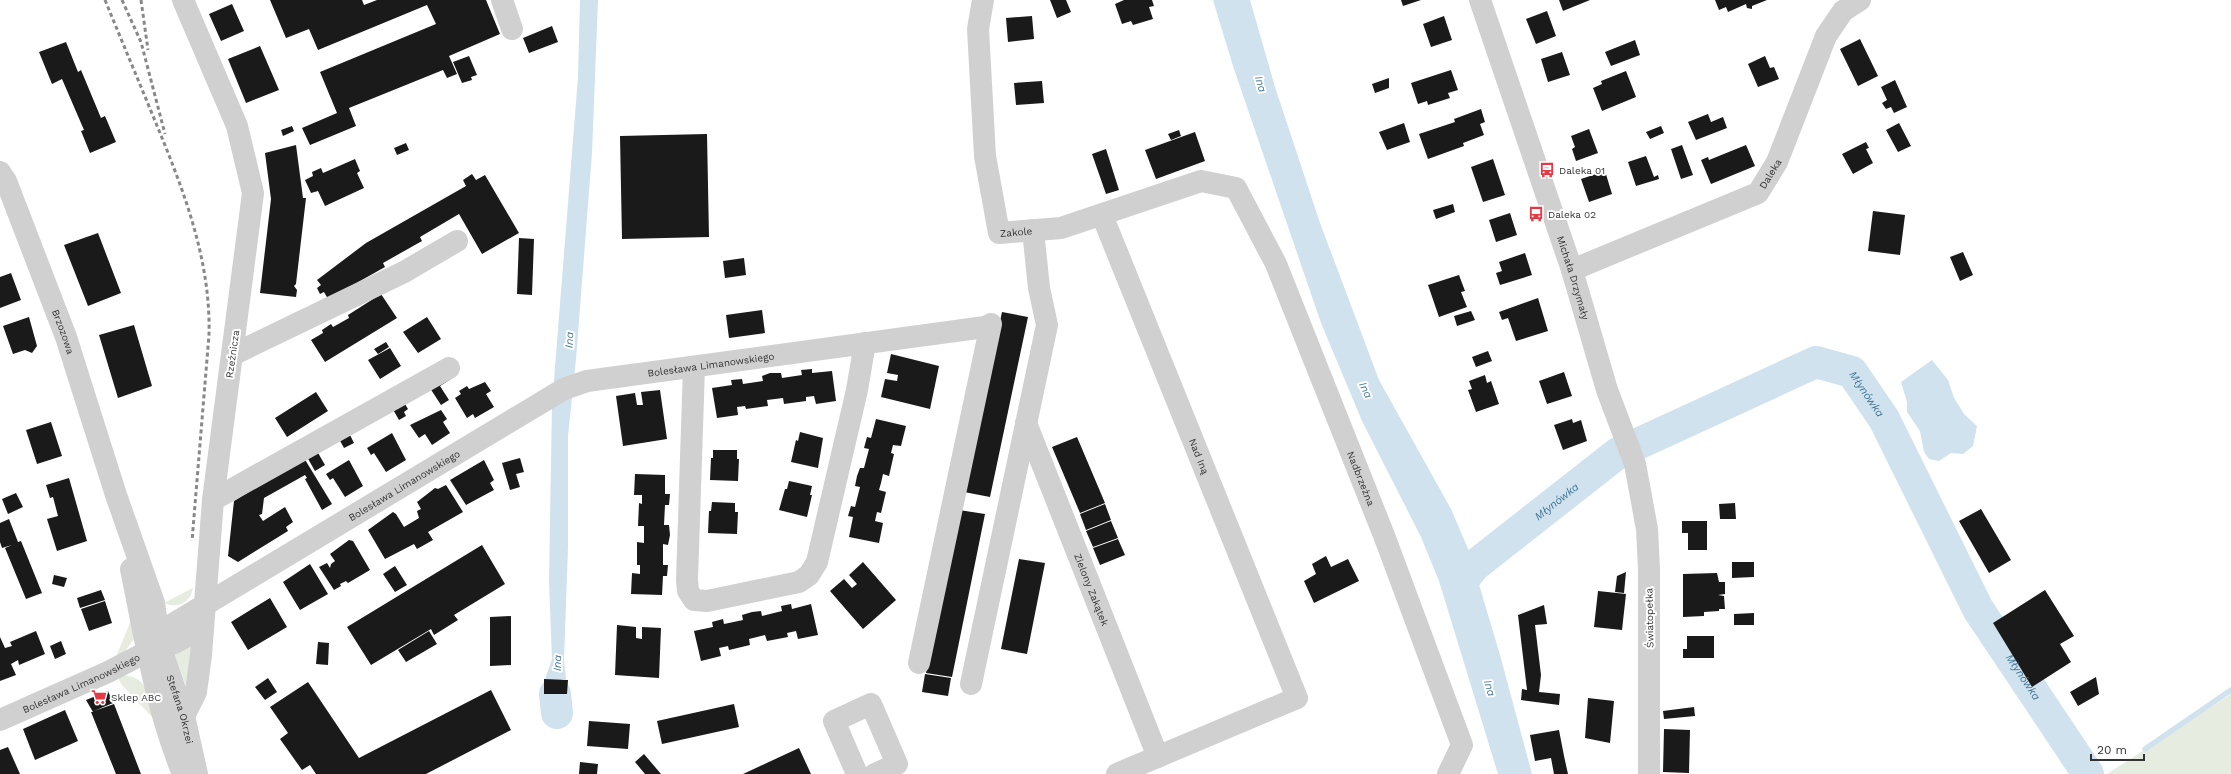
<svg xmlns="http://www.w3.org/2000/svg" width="2231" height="774" font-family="'Work Sans',sans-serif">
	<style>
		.green { fill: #e6ecdf }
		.water { fill: #cfe2ee }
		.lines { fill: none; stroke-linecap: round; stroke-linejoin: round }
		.stream { stroke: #cfe2ee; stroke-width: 5.5 }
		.river { stroke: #cfe2ee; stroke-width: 32 }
		.building { fill: #1a1a1a }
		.minor { stroke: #d0d0d0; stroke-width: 22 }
		.rail { stroke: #888; stroke-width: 3; stroke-dasharray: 4 3; stroke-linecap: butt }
		.labels { text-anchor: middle; stroke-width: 4; stroke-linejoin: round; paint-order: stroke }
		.poi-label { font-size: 10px; fill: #333; stroke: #fff; text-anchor: start }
		.street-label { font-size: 10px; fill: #333; stroke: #fff }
		.water-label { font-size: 11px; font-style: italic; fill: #3f7597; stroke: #fff }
	</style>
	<rect width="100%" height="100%" fill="#fff"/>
	<path class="green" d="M193,588C190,603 178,609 164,603Z
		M134,621L137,635L117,662L113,664L130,623Z
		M192,644L188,692L175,655L176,652Z
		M117,675C149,674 147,694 154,719L121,684Z
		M2231,694V774H2107Z"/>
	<path class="water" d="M580,0H598L592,153L576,359L568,436V547L564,660L566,679H545L552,659L549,581L552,405L578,77Z
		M1213,0H1250L1275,87L1320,223L1379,380L1451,509L1469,551L1500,655L1532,774H1498L1439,581L1421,537L1362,421L1321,323L1233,66Z
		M1932,360L1948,380L1954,398L1964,414L1977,426L1973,446L1963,454L1951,453L1939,461L1929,459L1924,452L1920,431L1907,412V402L1901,382Z"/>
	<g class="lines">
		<path class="stream" d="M2145,749L2231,690"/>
		<g class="river">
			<path id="s1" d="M1459,585L1474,566L1618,453L1816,362L1852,372L1884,419L1978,609L2088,774"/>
			<path d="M555,694L557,713"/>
		</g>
	</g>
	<path class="building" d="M270,0H362L364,5L377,0H486L500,34L449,56L457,74L447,78L443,70L349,108L356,126L310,145L302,128L337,113L320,72L436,24L427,5L318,50L309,29L286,38Z
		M1050,0H1066L1071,12L1057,18Z
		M1124,0H1152L1154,6L1149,7L1153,19L1133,25L1131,21L1122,24L1115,4Z
		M1401,0H1421L1403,6Z
		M1559,0H1590L1563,11Z
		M1715,0H1767L1752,6V9L1747,8L1746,4L1728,12L1726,7L1719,10Z
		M232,4L244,31L221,41L209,14Z
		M1547,11L1556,36L1536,44L1526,19Z
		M1032,16L1034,39L1008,42L1006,18Z
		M1444,16L1452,40L1431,47L1423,24Z
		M552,26L558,42L529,53L523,38Z
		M1860,39L1878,76L1858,86L1840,49Z
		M1635,40L1640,55L1611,66L1605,52Z
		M66,42L78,72L81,70L101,118L105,116L116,142L90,153L81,131L84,130L62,79L52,84L39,52Z
		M260,46L279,90L246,103L228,59Z
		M1562,52L1570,75L1548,82L1541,59Z
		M469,56L477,75L471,77L472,80L462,83L453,62Z
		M1765,56L1770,68L1774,67L1779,79L1758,87L1748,64Z
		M1451,70L1458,90L1448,93L1450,98L1428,105L1427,101L1418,104L1411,83Z
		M1626,71L1636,97L1602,111L1593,88L1602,84L1601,81Z
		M1389,78V88L1375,93L1372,84Z
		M1895,80L1907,107L1894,113L1891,107L1886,109L1882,103L1887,100L1881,87Z
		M1042,81L1044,103L1016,105L1014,83Z
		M1481,109L1485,122L1480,124L1484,135L1463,143L1464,146L1428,159L1419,134L1455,122L1454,119Z
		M1708,114L1711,122L1723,117L1727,128L1696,140L1688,122Z
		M1404,123L1410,142L1387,150L1379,132Z
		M1899,123L1911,146L1898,152L1886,130Z
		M292,126L294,131L283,136L281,130Z
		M1661,126L1664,133L1650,139L1646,132Z
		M1589,129L1598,153L1576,161L1572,149L1575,147L1571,136Z
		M1179,130L1181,136L1171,140L1168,134Z
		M1195,132L1205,161L1156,179L1145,150Z
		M707,134L709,237L622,239L620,136Z
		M1866,142L1869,148L1866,149L1873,163L1853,174L1842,154Z
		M406,143L409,150L397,155L394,148Z
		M296,145L303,198H306L296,284L294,286L297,290L296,297L260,293L271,199L265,153Z
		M1682,145L1693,175L1681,179L1671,149Z
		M1746,145L1755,166L1711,184L1701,160L1708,157L1709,160Z
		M1106,149L1119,190L1106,194L1092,154Z
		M1646,156L1654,177L1658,175L1659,179L1636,186L1628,162Z
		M355,159L360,171L357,173L364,188L325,206L318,191L311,193L305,180L313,176L312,172L321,168L323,173Z
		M1493,159L1505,195L1483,202L1471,167Z
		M1605,171L1612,194L1589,202L1581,179Z
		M472,174L476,180L485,175L519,233L482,254L459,214L420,237L422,241L383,263L385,267L328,299L324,292L320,294L317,288L321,285L317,280L366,243L466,186L463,180Z
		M1453,204L1455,212L1436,219L1433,210Z
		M1873,211L1905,215L1900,255L1868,251Z
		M1510,213L1517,235L1496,242L1489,220Z
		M98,233L121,293L88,306L64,245Z
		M519,238L534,239L532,295L517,294Z
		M1963,252L1973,275L1960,281L1950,257Z
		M1525,253L1532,275L1500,285L1496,273L1502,271L1499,262Z
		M744,258L746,275L725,278L723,261Z
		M11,273L21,300L0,308V277Z
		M1459,275L1465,291L1461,292L1467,307L1439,317L1428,285Z
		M381,294L397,318L325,362L311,340L323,333L322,330L331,324L333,327L349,318L348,315Z
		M1538,298L1548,331L1516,341L1508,318L1502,320L1499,312Z
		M762,310L765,333L729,338L726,315Z
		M1471,311L1475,320L1457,326L1454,316Z
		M1002,312L1028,317L990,497L964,492Z
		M29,317L37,346L32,353L25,350L13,354L3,326Z
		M427,317L441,339L418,353L403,332Z
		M134,325L152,386L118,398L99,335Z
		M386,342L389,347L378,354L374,349Z
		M390,348L401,366L380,379L368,360Z
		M1488,351L1492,361L1476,367L1472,357Z
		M891,354L939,366L930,409L881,397L885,379L897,381L898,375L887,373Z
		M812,369V373L832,371L836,401L816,404L814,396L806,397V401L784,404L783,398L767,400L768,406L746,409L745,406L737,407L738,415L717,418L712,388L732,385L731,380L742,379L743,384L763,381L762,376L770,373H781L782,378L802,375L801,370Z
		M446,370L451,379L440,386L449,400L441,405L426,382Z
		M1564,372L1572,396L1547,404L1539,381Z
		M1485,375L1487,383L1491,381L1499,404L1476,412L1468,390L1472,389L1469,381Z
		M485,382L491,391L486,394L494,407L475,418L473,414L467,418L455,398L461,394L459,391L467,386L469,389Z
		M660,390L667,439L623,446L616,396L635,393L637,405H643L641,392Z
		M316,392L328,411L287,437L275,418Z
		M402,399L408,409L404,412L406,416L399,420L391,406Z
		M441,410L447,419L443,422L450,433L432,445L425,434L419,438L410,425Z
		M876,419L906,426L901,446L893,445L891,453L894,454L889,476L883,474L881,483L879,490L886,492L881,513L877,512L875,521L883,523L879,543L849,537L853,517L848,516L851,506L855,507L860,487L855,486L857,476L860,468H864L869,449L864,448L867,437L871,438Z
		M1572,419L1573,423L1581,420L1587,441L1563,450L1554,425Z
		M51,422L62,456L37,464L26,430Z
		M348,431L354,443L344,448L338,437Z
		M800,432L823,438L818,468L791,462L796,440L798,441Z
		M392,433L406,460L386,472L374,453L371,455L367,448Z
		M1077,437L1105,503L1080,513L1052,447Z
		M713,450H737V459H739L738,481L710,480L711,458H713Z
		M317,451L325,465L315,471L307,457Z
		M304,458L332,504L322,510L305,479L307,478L305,475L264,498L262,514L259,515L263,521L285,507L293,522L286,527L288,531L238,562L228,556L234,501Z
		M520,458L524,472L516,474L520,487L510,490L502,463Z
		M349,460L363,486L345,497L333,478L330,480L326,474Z
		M484,460L494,480L490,483L494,490L466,505L450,480Z
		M635,474L665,475V494H670L669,505H665L664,525H669L670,535L668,545L663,544V565H668L667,576H663L662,595L631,594L632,573L640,574V565H637V542L644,543V526H638L639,503L642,504V495H634Z
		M69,478L87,541L57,551L47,519L58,516L53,497L50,498L46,485Z
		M789,481L812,486L810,495H812L807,517L779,510L785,489H787Z
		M446,485L463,512L428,532L433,540L417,549L414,544L385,559L368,530L393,512L396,514L404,527L419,518L417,511L421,509L417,502L435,488L438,489Z
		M16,493L23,507L8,514L2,499Z
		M712,502L735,503V512H738L737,534L708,533L709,511H711Z
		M1735,503L1736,519H1720L1719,504Z
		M1105,504L1111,520L1086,530L1080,514Z
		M1981,509L2011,560L1989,573L1959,521Z
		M959,510L985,514L952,677L926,673Z
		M9,519L18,542L21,541L42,593L26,599L5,548L12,545L2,548L0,542V523Z
		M1111,521L1118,538L1093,547L1086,531Z
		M1682,521H1707V550H1688V533H1682Z
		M1118,539L1125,555L1100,565L1093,548Z
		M349,540L353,541L370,570L348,583L346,581L340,584L341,586L334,590L319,567L327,563L330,568L331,564L335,561L330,554Z
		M482,545L505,584L454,615L458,620L434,635L431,629L371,665L347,627Z
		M1326,556L1331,567L1348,559L1359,581L1314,603L1304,581L1316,574L1312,564Z
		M1019,559L1045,563L1027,654L1001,649Z
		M863,562L896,600L863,629L830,591L844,579L852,588L857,584L849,575Z
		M1732,562H1754V577L1732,578Z
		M310,564L328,594L300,610L283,582Z
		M395,566L407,585L395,592L383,574Z
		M1626,572L1624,593L1615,592L1617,576Z
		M1717,573L1719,582H1725V594L1718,595L1724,596L1725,609H1719V611L1704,612V616L1683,617V574Z
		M54,575L67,578L64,587L52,584Z
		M101,590L105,600L80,608L77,598Z
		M2045,590L2074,636L2060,644L2071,662L2032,687L1993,623Z
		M1598,591L1626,594L1622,630L1594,627Z
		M270,598L287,627L248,650L231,622Z
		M105,601L112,623L89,631L81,609Z
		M791,604L792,609L811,604L818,635L798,639L796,631L787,633L788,637L767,641L765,635L749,639L750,645L729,650L728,646L719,648L721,656L701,661L694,631L713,627L712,622L723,619L724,624L743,620L742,615L752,612L761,611L762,616L782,611L781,606Z
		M1544,605L1547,624L1535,625L1541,675L1539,692L1560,694L1559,705L1521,700L1522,689L1527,690L1518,615Z
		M1754,613V625H1734V614Z
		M511,616V665L490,666V617Z
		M617,625L636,627V638L642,639V627L661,628L659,678L615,675Z
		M36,631L45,654L19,665L18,660L11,664L16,675L0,681V637L5,648L12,646L10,642Z
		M429,631L437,644L406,662L398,650Z
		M1687,636H1714V658H1683V649H1687Z
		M61,641L66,654L55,659L50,646Z
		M318,642L329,643L328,665L316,664Z
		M925,674L951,678L948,696L922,692Z
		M2096,677L2099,694L2078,706L2070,692Z
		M268,678L277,692L265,700L255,687Z
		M544,679L568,680L567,694H544Z
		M308,682L359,758L491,690L511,730L426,774H316L310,765L302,770L280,739L288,733L270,707Z
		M108,691L113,703L94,711L114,704L141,774H116L91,712H93L86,700Z
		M1588,698L1614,701L1610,743L1585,738Z
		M734,704L739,727L662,744L657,721Z
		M1694,707L1695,716L1664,719L1663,711Z
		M65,710L78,741L35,760L23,729Z
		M589,721L630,724L628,749L587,746Z
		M1664,729L1690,730L1689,773L1663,772Z
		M1559,730L1564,756L1568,774H1554L1551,758L1535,761L1530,735Z
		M8,747L20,774H0V750Z
		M799,748L811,774H743Z
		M644,754L661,774H645L635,762Z
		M580,762L598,764L597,774H579Z"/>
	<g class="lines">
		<g class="minor">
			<path d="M183,0L237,126L253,193L213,500L201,655L196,692L184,716"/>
			<path d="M502,0L512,29"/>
			<path id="s2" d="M983,0L978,29L985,156L999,233L1061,228L1201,181L1236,188L1276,264L1385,538L1462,745L1448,774"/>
			<path id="s3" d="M1480,0L1572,270L1607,390L1635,464L1647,529L1649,569V774"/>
			<path id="s4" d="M0,172L6,181L66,337L116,495L154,603L160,645L184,716L197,774"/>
			<path id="s5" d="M1102,215L1297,698L1117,774"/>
			<path id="s6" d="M1572,270L1758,193L1777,162L1826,36L1843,11L1860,0"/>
			<path d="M232,355L404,272L457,241"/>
			<path d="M694,367L687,580L688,591L694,600L707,601L799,582L809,575L817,562L857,390L865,343"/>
			<path id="s7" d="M1026,423L1158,757"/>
			<path d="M213,500L449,368"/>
			<path d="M131,569C145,638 156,708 183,774"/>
			<path id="s8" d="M160,645L168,627L564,389L587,381L985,327L991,324L919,663"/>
			<path d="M971,684L1047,325L1039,288L1033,230"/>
			<path id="s9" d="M0,720L108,672L160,645L174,643L203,627"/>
			<path d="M857,774L834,721L871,704L897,764L875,774"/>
		</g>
		<path class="rail" d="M105,0C121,39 137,77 153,116C182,186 211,258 209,335L192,541
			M122,0L141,42L165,134
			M141,0L148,50"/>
	</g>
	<defs>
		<symbol id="bus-bare" viewBox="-9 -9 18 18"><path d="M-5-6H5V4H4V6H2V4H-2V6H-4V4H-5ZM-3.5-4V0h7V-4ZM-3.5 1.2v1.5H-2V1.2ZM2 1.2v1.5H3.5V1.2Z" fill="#e63946" stroke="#fff" stroke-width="2.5" paint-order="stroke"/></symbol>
		<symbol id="supermarket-bare" viewBox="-9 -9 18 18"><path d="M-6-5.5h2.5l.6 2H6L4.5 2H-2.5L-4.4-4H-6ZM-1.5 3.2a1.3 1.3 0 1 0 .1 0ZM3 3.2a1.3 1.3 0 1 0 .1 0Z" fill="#e63946" stroke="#fff" stroke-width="2.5" paint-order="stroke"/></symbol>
	</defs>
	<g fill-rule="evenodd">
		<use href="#bus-bare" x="1536" y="159" width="22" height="22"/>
		<use href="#bus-bare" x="1525" y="203" width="22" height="22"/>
		<use href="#supermarket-bare" x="88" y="686" width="22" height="22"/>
	</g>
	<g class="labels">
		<g class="poi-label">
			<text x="1559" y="174">Daleka 01</text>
			<text x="1548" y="218">Daleka 02</text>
			<text x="111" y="701">Sklep ABC</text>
		</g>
		<g class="street-label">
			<text dy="4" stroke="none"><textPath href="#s6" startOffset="224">Daleka</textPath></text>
			<text dy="4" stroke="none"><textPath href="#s2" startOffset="252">Zakole</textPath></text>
			<text dy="4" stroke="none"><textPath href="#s3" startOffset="293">Michała Drzymały</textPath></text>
			<text dy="4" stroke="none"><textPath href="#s4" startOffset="172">Brzozowa</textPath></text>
			<text transform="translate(232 354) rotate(-82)" y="4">Rzeźnicza</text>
			<text dy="4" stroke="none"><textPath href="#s8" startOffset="631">Bolesława Limanowskiego</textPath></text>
			<text dy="4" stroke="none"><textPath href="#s5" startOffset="260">Nad Iną</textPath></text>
			<text dy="4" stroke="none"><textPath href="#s2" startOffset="797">Nadbrzeżna</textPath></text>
			<text dy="4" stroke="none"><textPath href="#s8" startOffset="295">Bolesława Limanowskiego</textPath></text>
			<text dy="4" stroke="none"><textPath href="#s7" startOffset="179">Zielony Zakątek</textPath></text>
			<text transform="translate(1649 618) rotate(-91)" y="4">Światopełka</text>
			<text dy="4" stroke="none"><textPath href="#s9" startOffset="89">Bolesława Limanowskiego</textPath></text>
			<text dy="4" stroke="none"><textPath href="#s4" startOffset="568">Stefana Okrzei</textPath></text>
		</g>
		<g class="water-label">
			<text transform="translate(1261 84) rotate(73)" y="4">Ina</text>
			<text transform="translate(569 340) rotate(-87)" y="4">Ina</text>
			<text transform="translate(1366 390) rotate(64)" y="4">Ina</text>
			<text dy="4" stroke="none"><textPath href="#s1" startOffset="489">Młynówka</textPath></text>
			<text dy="4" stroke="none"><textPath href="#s1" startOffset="129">Młynówka</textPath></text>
			<text transform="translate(557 663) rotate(-88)" y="4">Ina</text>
			<text dy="4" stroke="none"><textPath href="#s1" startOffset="813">Młynówka</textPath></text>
			<text transform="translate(1490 688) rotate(73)" y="4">Ina</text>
		</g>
	</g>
	<path d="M2091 754v6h53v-6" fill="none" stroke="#333333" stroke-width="2"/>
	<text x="2097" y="754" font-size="12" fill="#333333" stroke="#ffffff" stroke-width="3" paint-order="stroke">20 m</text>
</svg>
